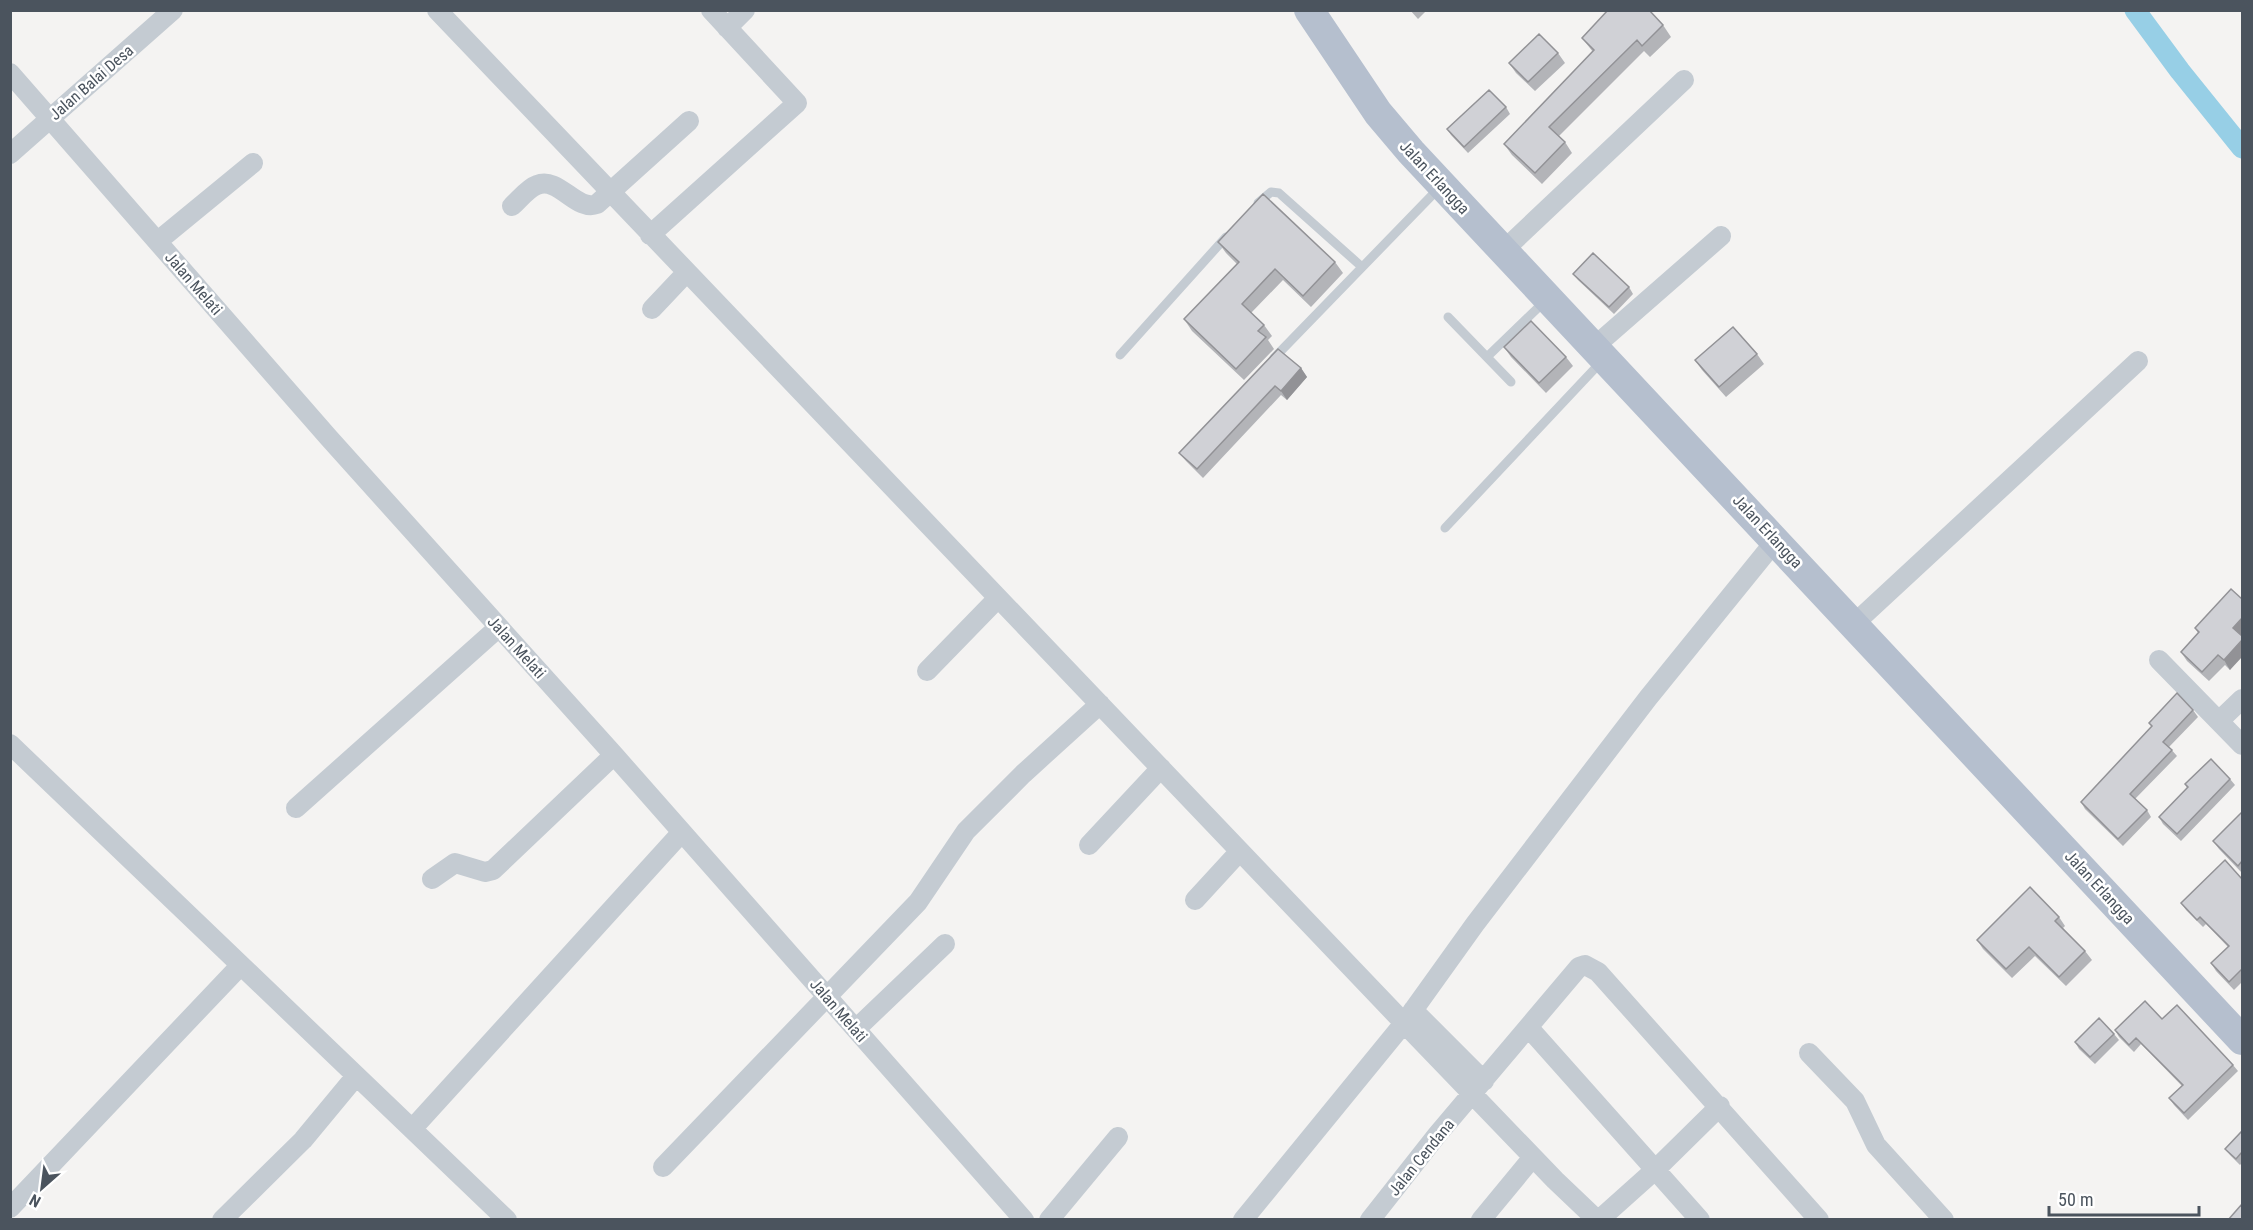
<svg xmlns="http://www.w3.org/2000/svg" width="2253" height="1230" font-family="'Roboto Condensed',sans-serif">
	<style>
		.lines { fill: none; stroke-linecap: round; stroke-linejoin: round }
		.canal { stroke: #97cfe6; stroke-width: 21 }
		.lane { stroke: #c4cbd2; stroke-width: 9 }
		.street { stroke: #c4cbd2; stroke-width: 20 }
		.primary { stroke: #b5bfce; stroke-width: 30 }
		.wall { fill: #b3b4b8 }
		.shaded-wall { fill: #929296 }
		.building { fill: #d0d1d6; stroke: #929296; stroke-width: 1.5 }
		.labels { text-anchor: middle; stroke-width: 5; stroke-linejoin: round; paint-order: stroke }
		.street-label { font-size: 16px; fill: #4b545e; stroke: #fff }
	</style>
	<rect width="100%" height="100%" fill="#f4f3f2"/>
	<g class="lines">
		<path class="canal" d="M2135,10L2180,71L2242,148"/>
		<path class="lane" d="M1258,203L1271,192L1279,193L1362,267
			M1448,317L1511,382
			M1120,355L1226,237
			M1488,356L1545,301
			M1274,358L1440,187
			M1445,528L1601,362"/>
		<path class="street" d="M437,10L1404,1023L1555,1180L1597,1220
			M727,28L745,10
			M10,73L329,438L614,755L1024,1220
			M10,154L173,10
			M512,206C519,200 528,188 537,185C559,176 576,212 597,204L689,121
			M650,235L797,103L711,10
			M158,241L253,163
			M1504,250L1684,80
			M652,309L686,273
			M1594,347L1721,236
			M1854,624L2138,361
			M2159,660L2242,745
			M927,671L998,598
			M2219,721L2242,699
			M10,744L507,1220
			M296,808L499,627
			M1089,845L1161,768
			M432,879L455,863L485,872L493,870L614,755
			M1195,900L1240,851
			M1413,1010L1484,1081
			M1529,1028L1700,1220
			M856,1029L945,944
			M1809,1053L1855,1101L1876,1145L1944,1220
			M413,1128L682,832
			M663,1167L918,902L966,831L1023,774L1100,704
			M10,1208L240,966
			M222,1220L303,1140L356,1076
			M1049,1220L1118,1137
			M1243,1220L1404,1023L1475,924L1648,698L1776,540
			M1370,1220L1437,1135L1579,967L1585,965L1598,972L1819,1220
			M1481,1220L1533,1157
			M1599,1220L1656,1169L1720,1106"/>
		<path class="primary" d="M1309,10L1378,113L1411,152L2242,1040"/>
	</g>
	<path class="wall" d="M1410,10H1427L1418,19Z
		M1605,10H1649L1663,25L1671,37L1650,57L1644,51L1559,136L1565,142L1572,153L1542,184L1512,155L1504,144L1593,52L1582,38L1607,12Z
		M1558,53L1565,63L1535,91L1516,73L1509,63Z
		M1506,107L1510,114L1468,153L1451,135L1447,129Z
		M1218,242L1335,262L1343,273L1311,307L1283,280L1251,313L1264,325L1272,336L1268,340L1274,349L1244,380L1192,331L1184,319L1237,264L1226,253Z
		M1573,274L1629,287L1633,294L1614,314L1578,280Z
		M1504,347L1566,357L1573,366L1546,393L1511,357Z
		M1757,354L1764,364L1726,397L1702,370L1695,360Z
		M1301,368L1307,377L1287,400L1281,395L1203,478L1186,461L1179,453Z
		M2242,599V635L2230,670L2225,665L2209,681L2187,661L2181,652L2198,633L2195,628Z
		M2193,710L2198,717L2169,747L2177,756L2135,799L2147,810L2151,817L2123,846L2085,809L2081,802L2152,727L2149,723Z
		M2230,779L2235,785L2181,841L2163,824L2159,817L2187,788L2185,784Z
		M2242,812V873L2219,849L2213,841Z
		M2242,879V982L2234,990L2216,971L2211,963L2228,947L2206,924L2203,927L2186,910L2181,903Z
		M2059,917L2065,926L2063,928L2085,951L2092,960L2066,986L2035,956L2012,978L1983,949L1977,940Z
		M2162,1019L2233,1065L2238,1071L2188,1120L2174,1105L2169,1098L2182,1086L2141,1044L2134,1052L2119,1037L2115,1030Z
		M2114,1034L2119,1040L2095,1064L2079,1049L2075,1042Z
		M2242,1131V1163L2240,1165L2230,1155L2225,1149Z"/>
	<path class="shaded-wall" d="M1301,368L1307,377L1287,400L1281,391Z
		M2242,618V635L2240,637L2233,628Z
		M2242,640V657L2230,670L2224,660Z"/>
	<path class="building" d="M1608,10H1649L1663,25L1642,46L1637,40L1549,127L1565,142L1535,173L1504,144L1594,50L1582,38Z
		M1539,34L1558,53L1528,82L1509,63Z
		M1489,90L1506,107L1464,147L1447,129Z
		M1263,194L1335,262L1303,296L1275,269L1242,304L1264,325L1258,331L1266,337L1236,369L1184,319L1239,262L1218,242Z
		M1593,253L1629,287L1609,307L1573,274Z
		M1531,321L1566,357L1539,383L1504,347Z
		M1733,327L1757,354L1719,387L1695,360Z
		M1278,349L1301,368L1281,391L1275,386L1197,469L1179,453Z
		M2231,589L2242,599V618L2233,628L2242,636V640L2224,660L2218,655L2202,672L2181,652L2199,632L2195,628Z
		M2177,693L2193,710L2163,742L2172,750L2130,794L2147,810L2118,839L2081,802L2152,726L2149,723Z
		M2211,759L2230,779L2177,834L2159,817L2188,787L2185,784Z
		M2242,812V861L2238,866L2213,841Z
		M2225,860L2242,879V969L2229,982L2211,963L2229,946L2200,917L2197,920L2181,903Z
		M2030,887L2059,917L2055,921L2085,951L2059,977L2029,947L2006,969L1977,940Z
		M2145,1001L2162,1019L2177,1005L2233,1065L2184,1113L2169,1098L2183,1085L2136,1038L2129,1045L2115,1030Z
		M2099,1018L2114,1034L2090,1057L2075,1042Z
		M2242,1131V1152L2236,1159L2225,1149Z
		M2242,1204V1220H2228Z"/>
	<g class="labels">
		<g class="street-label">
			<text transform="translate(91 82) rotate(-41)" y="6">Jalan Balai Desa</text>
			<text transform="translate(1435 177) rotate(47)" y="6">Jalan Erlangga</text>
			<text transform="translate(194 283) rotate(49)" y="6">Jalan Melati</text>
			<text transform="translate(1768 531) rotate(47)" y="6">Jalan Erlangga</text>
			<text transform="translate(517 647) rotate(48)" y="6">Jalan Melati</text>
			<text transform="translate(2100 887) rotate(47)" y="6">Jalan Erlangga</text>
			<text transform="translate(839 1010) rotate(49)" y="6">Jalan Melati</text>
			<text transform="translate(1421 1157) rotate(-51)" y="6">Jalan Cendana</text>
		</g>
	</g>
	<rect width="2253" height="1230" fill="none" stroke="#4b545e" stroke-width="24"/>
	<g transform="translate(42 1188) rotate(208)" stroke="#ffffff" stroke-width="4.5" paint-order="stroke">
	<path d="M0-4.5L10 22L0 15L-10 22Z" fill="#4b545e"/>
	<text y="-9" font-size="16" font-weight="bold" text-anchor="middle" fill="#4b545e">N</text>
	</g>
	<path d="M2049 1206v9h150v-9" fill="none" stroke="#4b545e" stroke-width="3"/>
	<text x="2058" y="1206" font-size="18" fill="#4b545e" stroke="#ffffff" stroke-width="4.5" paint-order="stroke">50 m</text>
</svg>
